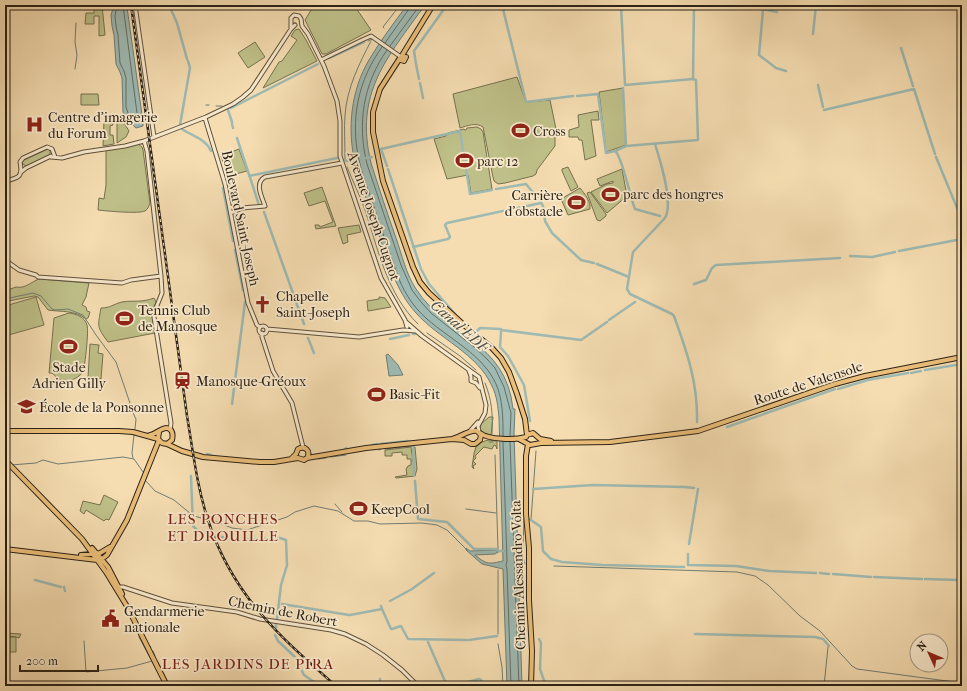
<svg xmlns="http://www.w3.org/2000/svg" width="967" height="691" font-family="'IM FELL French Canon',serif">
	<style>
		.green { fill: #bfc089; stroke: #767150 }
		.water { fill: #9ebab3; stroke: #707d75 }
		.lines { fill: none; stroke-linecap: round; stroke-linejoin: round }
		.shore { stroke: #656e65; stroke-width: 1 }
		.stream { stroke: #707d75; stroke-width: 1 }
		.canal { stroke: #9ebab3; stroke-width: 2.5 }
		.minor-casing { stroke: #5e513e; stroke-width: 5 }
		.major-casing { stroke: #2c2217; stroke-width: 6 }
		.minor { stroke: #f8e9cc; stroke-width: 3 }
		.major { stroke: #eabe78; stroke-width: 4 }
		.rail-casing { stroke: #2c2217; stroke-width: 2.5 }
		.rail { stroke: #f8e9cc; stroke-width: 1; stroke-dasharray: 3; stroke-linecap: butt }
		.labels { text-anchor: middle; stroke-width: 3.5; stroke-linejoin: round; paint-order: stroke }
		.poi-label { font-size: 14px; fill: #2c2217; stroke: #f8e9cc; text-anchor: start }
		.street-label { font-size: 14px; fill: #2c2217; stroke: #f8e9cc }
		.water-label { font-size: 15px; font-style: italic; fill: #4e5046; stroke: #f8e9cc }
		.neighbourhood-label { font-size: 15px; letter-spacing: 1px; fill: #7a1f14; stroke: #f8e9cc }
	</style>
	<rect width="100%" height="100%" fill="#f5ddb1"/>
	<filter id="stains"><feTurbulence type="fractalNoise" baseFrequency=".005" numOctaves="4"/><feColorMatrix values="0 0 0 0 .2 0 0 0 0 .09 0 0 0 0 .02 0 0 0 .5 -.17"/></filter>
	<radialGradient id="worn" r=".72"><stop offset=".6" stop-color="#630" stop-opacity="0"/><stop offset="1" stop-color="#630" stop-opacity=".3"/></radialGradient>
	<path class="green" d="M94,5H102L105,35L99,36V16H94V24H85L86,13H94Z
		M314,5H354L371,30L326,54H322L305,20Z
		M299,29L306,40L317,61L263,88L279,62L282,61L297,40L291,36L295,30Z
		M255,42L265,57L248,68L238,53Z
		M517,77L526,102L550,100L556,129L555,133V146L537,170L536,174L533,176L505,183L498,184L494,181L493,177L483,127C476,122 467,126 460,128L453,94Z
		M623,88L626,145L606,152L599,92Z
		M81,94H98L99,105H81Z
		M598,111L599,120H591L596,156L585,160L582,140H579L578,137H569V130L579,127L578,115Z
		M117,117L121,118L129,131L126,137L117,143Z
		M104,121H113V125L110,126V135H113L114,144L103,146Z
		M477,127L481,129L483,132L492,189L471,193L468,175L447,179L434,139L446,136L448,133L464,129L465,130H466L467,128Z
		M138,144L142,147L143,150L150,203C149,206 148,209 145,211C139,214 106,211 98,210L99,198L104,199L106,185V150Z
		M48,149L50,151V155L29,165L26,166L23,164L22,163L24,160Z
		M239,149L247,171L228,176L221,156Z
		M568,167L578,187L571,191L562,171V169Z
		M622,169L627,196L607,213L591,192L607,184L613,183V181L600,186L597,179Z
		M322,187L336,226L316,229L315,225H319L320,227L333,222L325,201L309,206L304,193Z
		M580,188C585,194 591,202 590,209L568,215L561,199Z
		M590,192L606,214V216L600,221L597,220L587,193Z
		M359,225L361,232L347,235L348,242L343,244L338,228Z
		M39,279L89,283L86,297L82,305L86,307L87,311L90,312L88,318L86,319C75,310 61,312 48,310L38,297L34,296L9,301L5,304V291L16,287C25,289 31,282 39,279Z
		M36,297L44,325L5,336V306Z
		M379,297L385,298L391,307L368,311L367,301L379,299Z
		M154,298L156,302L152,312L155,333L108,342C96,326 98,326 101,308C111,308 113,304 122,302C134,300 141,303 154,298Z
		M69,313C76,314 85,317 87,325C89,330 85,366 83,372C77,380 66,383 57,378C54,375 54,373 49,373L54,318Z
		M90,344L99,345L98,353L103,354L101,379L88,378Z
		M489,417H493L491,435L482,433L480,429L481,424Z
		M488,440L497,441V449L496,446L494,445L492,449L484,447L475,456L476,458L473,461L476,464L473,466L474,469L472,467L474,454V453L476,447L482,442Z
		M411,447L413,462V447H415L417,469L415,476L396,478L395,477L407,475L406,469L408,466L411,465V459H407V455H402V452L392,453V456H385V450Z
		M104,495L118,502L109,520L106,519L104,521L86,510L84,514L80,511L83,501L100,505Z
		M5,633L21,634L19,638L16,637V652H5V637H16L5,636Z"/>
	<path class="water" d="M114,5H127V7L143,122V126L136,128L126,119L123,112L122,78L120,72L116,64L114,35L112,26L111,15Z
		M407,5H425C387,58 354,93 371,163C379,188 387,213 396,238C402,255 406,274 416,289C447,337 506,341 513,409H515L514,434L522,686H507L503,569L482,564L466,550V548L470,551L496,550L498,552L495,554L475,555C487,565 489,564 503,561L499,418C498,407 497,396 492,386C477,353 439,339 416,313C395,290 387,258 377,229C370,207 360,185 355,163C347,129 351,90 369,60C380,41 394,23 407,5Z
		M388,354L398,365L403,375L389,376L386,355Z"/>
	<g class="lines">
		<path class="shore" d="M117,5L115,16L116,26L118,35L120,63L124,71L126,78V107L129,116L137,123L138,121L123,5
			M385,43L409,9L410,5
			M390,46L420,5
			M382,47C358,80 350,120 359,160C362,175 368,189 373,204C380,226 388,248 396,271C402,289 412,306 427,319C451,340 483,355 496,384C503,400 503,418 503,436
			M387,50C363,84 357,124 367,164L401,265L412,290L421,302L431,313L474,347L487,359L495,368L504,387L511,413L510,436
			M503,442L507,561L506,565L507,569L511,686
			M510,442L519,686"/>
		<path class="stream" d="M384,28L383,27L400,5
			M368,41L372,39
			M75,69L77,55L75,42L76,23
			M206,105H209
			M216,106H222
			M345,159C345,144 344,129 345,115C347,88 359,64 371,41
			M347,167C353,182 360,195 365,210C378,249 387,294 418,324
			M5,299L33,293L41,296L52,309L55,310L68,309L83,315L96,335L116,362L134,415L136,419L135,429
			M427,333L460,356L476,370
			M485,383C492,400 493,415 492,434
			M489,442H493
			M385,449L413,446
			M379,450L381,449
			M495,455L498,549
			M331,457L346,455
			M133,458L132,453L134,435
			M318,459L326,458
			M11,465L36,463L43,460L58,464L123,457L134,459L143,472
			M146,481L155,491L174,500L191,514
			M335,504L342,512
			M466,509L496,513
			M194,516L205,519
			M210,519L232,528L247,530L287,517L295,512L314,506L338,511L354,521H368L380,524L422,523L437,525L447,530L467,550
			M529,519L531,520L536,451
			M523,549L524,519
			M497,552L504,551
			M523,557L525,564
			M554,566L737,572L755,576L768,585L800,616L820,631L852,666L857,669L962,683
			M498,634V570
			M139,637L165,686
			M84,641L86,672L127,668L152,661
			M498,644L502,667L503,686
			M150,646L151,647
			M153,651L155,656
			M158,662L170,686
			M824,686L828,647"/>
		<path class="canal" d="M169,5L177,23L187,59
			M502,5L526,102L573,96
			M621,5L625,85L693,79
			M741,5L777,12
			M763,10L759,55L776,68L786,71
			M813,34L816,5
			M901,48L913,86
			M329,58L364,42
			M416,64L414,51L447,5
			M416,64L419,79
			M420,83L423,98
			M818,85L823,107
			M623,88L626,146L698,140L696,80L693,79L694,5
			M577,96L598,94L606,153L615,151L617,153C626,171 628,190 635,209L660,216
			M231,108L318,64
			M228,110L232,122
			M824,110L914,89L935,154
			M232,124L233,128
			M180,125L190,68L188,61
			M182,129C192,136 206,139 211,151
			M237,138L259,205
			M655,144C660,160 675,206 664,219L633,252L627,289L630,294L672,314L674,316C687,352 698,383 697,422
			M615,151L626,146
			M936,157L962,220
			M366,158L372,157
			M344,160L351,162
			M387,166L381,149L460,131L470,194L492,190
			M388,169L421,269L429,284L455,314
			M249,176L337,158
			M223,188L233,241
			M496,189L526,184L540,201L543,206L545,221L552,233L581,260L594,263
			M264,212L304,324
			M413,247L448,239L450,237L445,225L447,223L541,203
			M235,250L243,290
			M899,251L962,239
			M850,256L872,257L895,252
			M597,264L629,277
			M694,284L706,280L712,268L716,265L840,258
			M609,320L635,302
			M472,329L476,332L480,328L501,329
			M501,330L581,340L607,322
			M501,332L500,347L508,356L524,385L530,421
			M413,334H415
			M308,338L314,353
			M390,339L409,335
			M925,370L962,364
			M911,373L921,371
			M838,389L868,380L908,373
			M232,404L245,302
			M727,427L835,389
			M380,444L408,441
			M372,445L377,444
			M413,445L414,476
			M345,449L346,448
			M207,454L211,455
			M191,476L193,526L197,530L212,535
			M415,481L418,519L447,522L474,549H496L499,551H503
			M533,489L593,485L685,487L694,488
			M531,520L541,527L543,551L551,559L562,562L602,565L684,567
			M214,535L234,540L280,538L286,540L287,565L281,585L277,619
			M689,544L698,489
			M688,565L736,566L769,571L816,573
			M688,565V554
			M820,573L829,574
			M833,574L871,577
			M874,577L922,579
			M925,579L960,580
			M35,580L61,587
			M64,587L65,591
			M390,601L412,589L434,573
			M282,604L349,615
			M382,609L391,629
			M350,615L382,609L381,606
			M276,629V624
			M392,629L401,626L408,639L467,640
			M695,634L815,637L823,639L829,646
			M275,635L278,641L295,657L304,675L320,686
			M539,639L541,643L540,669L546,686
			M469,640L497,636
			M428,642L447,686
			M379,686L380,679
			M453,686L479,679L481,680L483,686
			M490,686L496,684"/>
		<defs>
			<path id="minor" d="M135,5L154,137
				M291,29V18L294,15L299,16L301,19L302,26L308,34L324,66L337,101L340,121V156L381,278L405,320L407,327
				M321,60L362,40L371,36L401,57
				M205,118L225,184L248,303L257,325L260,327
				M144,141L147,151L161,276L162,293L154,313V317L171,423L170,430
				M51,157L62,158L84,152L125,146L144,141L206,117L233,104L243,97L251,90L291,29L295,25
				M21,172L26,168L51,156
				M5,181C19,178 23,177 20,162L23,158L47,147L52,149L55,157
				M230,207L242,208L265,206C262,197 254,183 265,177L342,163
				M231,213L242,208
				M5,260L19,270L36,275L38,277L122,283L131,280L161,276
				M406,322L422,336L479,377L486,405L485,413L478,426L479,432
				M259 330a4 4 0 1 1 8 0a4 4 0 1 1-8 0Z
				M267,329L359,337L403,330L415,331
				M262,333V337L273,371L292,403L303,447
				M469,371L471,376V381L476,383L480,388
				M470,431L478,422
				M118,587H123L172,603L237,612L260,619L331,630L345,634L366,644L383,655L402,670L418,686"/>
			<path id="major" d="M402,56L406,57L404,61L401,60V57L433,5
				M400,58L380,89L373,112V132L383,181L413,267L420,282L429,293L465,326L491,347L501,358L509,372L517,394L525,419L527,435
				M5,431H119L133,432L158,439
				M480,433C489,440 515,440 526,437
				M150,435C157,434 164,424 171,430C173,433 173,436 172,440L167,444L162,443L158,439L159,432
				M527,435L533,433L540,439L551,441
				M519,439L530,445L541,443L610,442L698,431L835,384L865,376L962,357
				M167,444L182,451L203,457L260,462H274L298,458L304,460L307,458L366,448L452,439C460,437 471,429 477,431L481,435L480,440L475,444H471L464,440L452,439
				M528,444L526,456V514L529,548V600L532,651L531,686
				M291,459L296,454L298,449C305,445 311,451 307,458
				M5,460L82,539L106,572L128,608
				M92,548L108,567L122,594
				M5,549L97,560L102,559L107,555L127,520L159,440
				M81,555L100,553L110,547
				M127,606L167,686"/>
		</defs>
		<use href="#minor" class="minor-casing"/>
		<use href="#major" class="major-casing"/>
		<use href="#minor" class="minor"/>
		<use href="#major" class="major"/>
		<defs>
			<path id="rail" d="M131,5L187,416C193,451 197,487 208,520C232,595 280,637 336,686"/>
		</defs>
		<use href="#rail" class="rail-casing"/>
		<use href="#rail" class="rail"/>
	</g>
	<defs>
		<symbol id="hospital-bare" viewBox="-9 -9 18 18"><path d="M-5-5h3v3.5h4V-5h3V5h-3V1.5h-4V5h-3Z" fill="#8f2418" stroke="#f8e9cc" stroke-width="2.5" paint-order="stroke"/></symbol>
		<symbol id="stadium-bare" viewBox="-9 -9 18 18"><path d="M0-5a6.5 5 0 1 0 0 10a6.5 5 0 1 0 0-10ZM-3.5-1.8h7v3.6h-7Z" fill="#8f2418" stroke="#f8e9cc" stroke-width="2.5" paint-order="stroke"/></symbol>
		<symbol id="church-bare" viewBox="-9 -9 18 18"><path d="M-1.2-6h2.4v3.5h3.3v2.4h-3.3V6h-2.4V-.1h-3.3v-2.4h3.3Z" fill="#8f2418" stroke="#f8e9cc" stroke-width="2.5" paint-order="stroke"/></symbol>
		<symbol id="station-bare" viewBox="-9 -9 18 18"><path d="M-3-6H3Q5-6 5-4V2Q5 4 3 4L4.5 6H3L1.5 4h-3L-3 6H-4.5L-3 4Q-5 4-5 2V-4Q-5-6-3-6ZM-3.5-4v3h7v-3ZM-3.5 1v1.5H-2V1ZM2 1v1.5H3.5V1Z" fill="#8f2418" stroke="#f8e9cc" stroke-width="2.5" paint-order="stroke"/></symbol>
		<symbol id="school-bare" viewBox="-9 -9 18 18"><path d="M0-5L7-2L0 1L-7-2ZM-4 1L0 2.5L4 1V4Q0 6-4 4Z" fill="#8f2418" stroke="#f8e9cc" stroke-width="2.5" paint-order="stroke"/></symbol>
		<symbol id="civic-bare" viewBox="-9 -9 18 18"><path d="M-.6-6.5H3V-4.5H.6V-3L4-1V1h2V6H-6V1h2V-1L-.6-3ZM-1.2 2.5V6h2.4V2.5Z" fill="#8f2418" stroke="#f8e9cc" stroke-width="2.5" paint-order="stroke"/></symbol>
	</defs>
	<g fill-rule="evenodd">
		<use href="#hospital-bare" x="22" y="112" width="25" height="25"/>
		<use href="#stadium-bare" x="508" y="118" width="25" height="25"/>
		<use href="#stadium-bare" x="452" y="148" width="25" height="25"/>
		<use href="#stadium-bare" x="598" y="182" width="25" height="25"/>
		<use href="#stadium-bare" x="564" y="190" width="25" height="25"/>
		<use href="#church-bare" x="250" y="292" width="25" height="25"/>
		<use href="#stadium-bare" x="112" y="306" width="25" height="25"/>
		<use href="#stadium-bare" x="56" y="334" width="25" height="25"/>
		<use href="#station-bare" x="170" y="368" width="25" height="25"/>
		<use href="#stadium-bare" x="364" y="382" width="25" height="25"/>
		<use href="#school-bare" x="14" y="394" width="25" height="25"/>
		<use href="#stadium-bare" x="346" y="496" width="25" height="25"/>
		<use href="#civic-bare" x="98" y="606" width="25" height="25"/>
	</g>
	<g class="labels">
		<g class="poi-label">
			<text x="48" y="122">Centre d'imagerie<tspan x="48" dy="16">du Forum</tspan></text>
			<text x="533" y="136">Cross</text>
			<text x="477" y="166">parc 12</text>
			<text x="623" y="199">parc des hongres</text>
			<text x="563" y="200" text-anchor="end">Carrière<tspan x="563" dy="16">d'obstacle</tspan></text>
			<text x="276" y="301">Chapelle<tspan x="276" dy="16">Saint-Joseph</tspan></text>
			<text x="138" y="315">Tennis Club<tspan x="138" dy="16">de Manosque</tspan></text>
			<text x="69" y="372" text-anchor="middle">Stade<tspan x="69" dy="16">Adrien Gilly</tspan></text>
			<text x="196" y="386">Manosque-Gréoux</text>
			<text x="389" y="399">Basic-Fit</text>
			<text x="39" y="412">École de la Ponsonne</text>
			<text x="371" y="514">KeepCool</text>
			<text x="124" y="616">Gendarmerie<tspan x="124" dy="16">nationale</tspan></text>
		</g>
		<g class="street-label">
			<text transform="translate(374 216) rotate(71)" y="5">Avenue Joseph Cugnot</text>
			<text transform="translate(241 218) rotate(78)" y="5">Boulevard Saint-Joseph</text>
			<text transform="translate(808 383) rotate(-18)" y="5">Route de Valensole</text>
			<text transform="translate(518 575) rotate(-92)" y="5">Chemin Alessandro Volta</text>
			<text transform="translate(283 611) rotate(11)" y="5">Chemin de Robert</text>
		</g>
		<g class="water-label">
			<text transform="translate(460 326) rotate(41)" y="5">Canal EDF</text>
		</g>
		<g class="neighbourhood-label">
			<text x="223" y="524">LES PONCHES<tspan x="223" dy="17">ET DROUILLE</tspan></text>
			<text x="248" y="669">LES JARDINS DE PIRA</text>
		</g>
	</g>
	<rect width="967" height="691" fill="none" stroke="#f5ddb1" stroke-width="20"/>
	<rect x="6" y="6" width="955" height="679" fill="none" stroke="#2c2217" stroke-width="2"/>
	<rect x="10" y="10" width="947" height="671" fill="none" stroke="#2c2217"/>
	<g transform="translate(929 653) rotate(314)"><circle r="19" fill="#f8e9cc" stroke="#a69984"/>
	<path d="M0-3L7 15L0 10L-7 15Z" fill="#8f2418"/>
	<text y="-6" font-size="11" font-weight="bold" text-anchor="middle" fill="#2c2217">N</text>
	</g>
	<path d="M20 665v6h78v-6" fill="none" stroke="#2c2217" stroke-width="2"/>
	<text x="26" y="665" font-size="12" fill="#2c2217" stroke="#f8e9cc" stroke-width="3" paint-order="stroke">200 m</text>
	<rect width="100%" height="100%" filter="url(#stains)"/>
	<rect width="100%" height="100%" fill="url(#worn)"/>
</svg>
